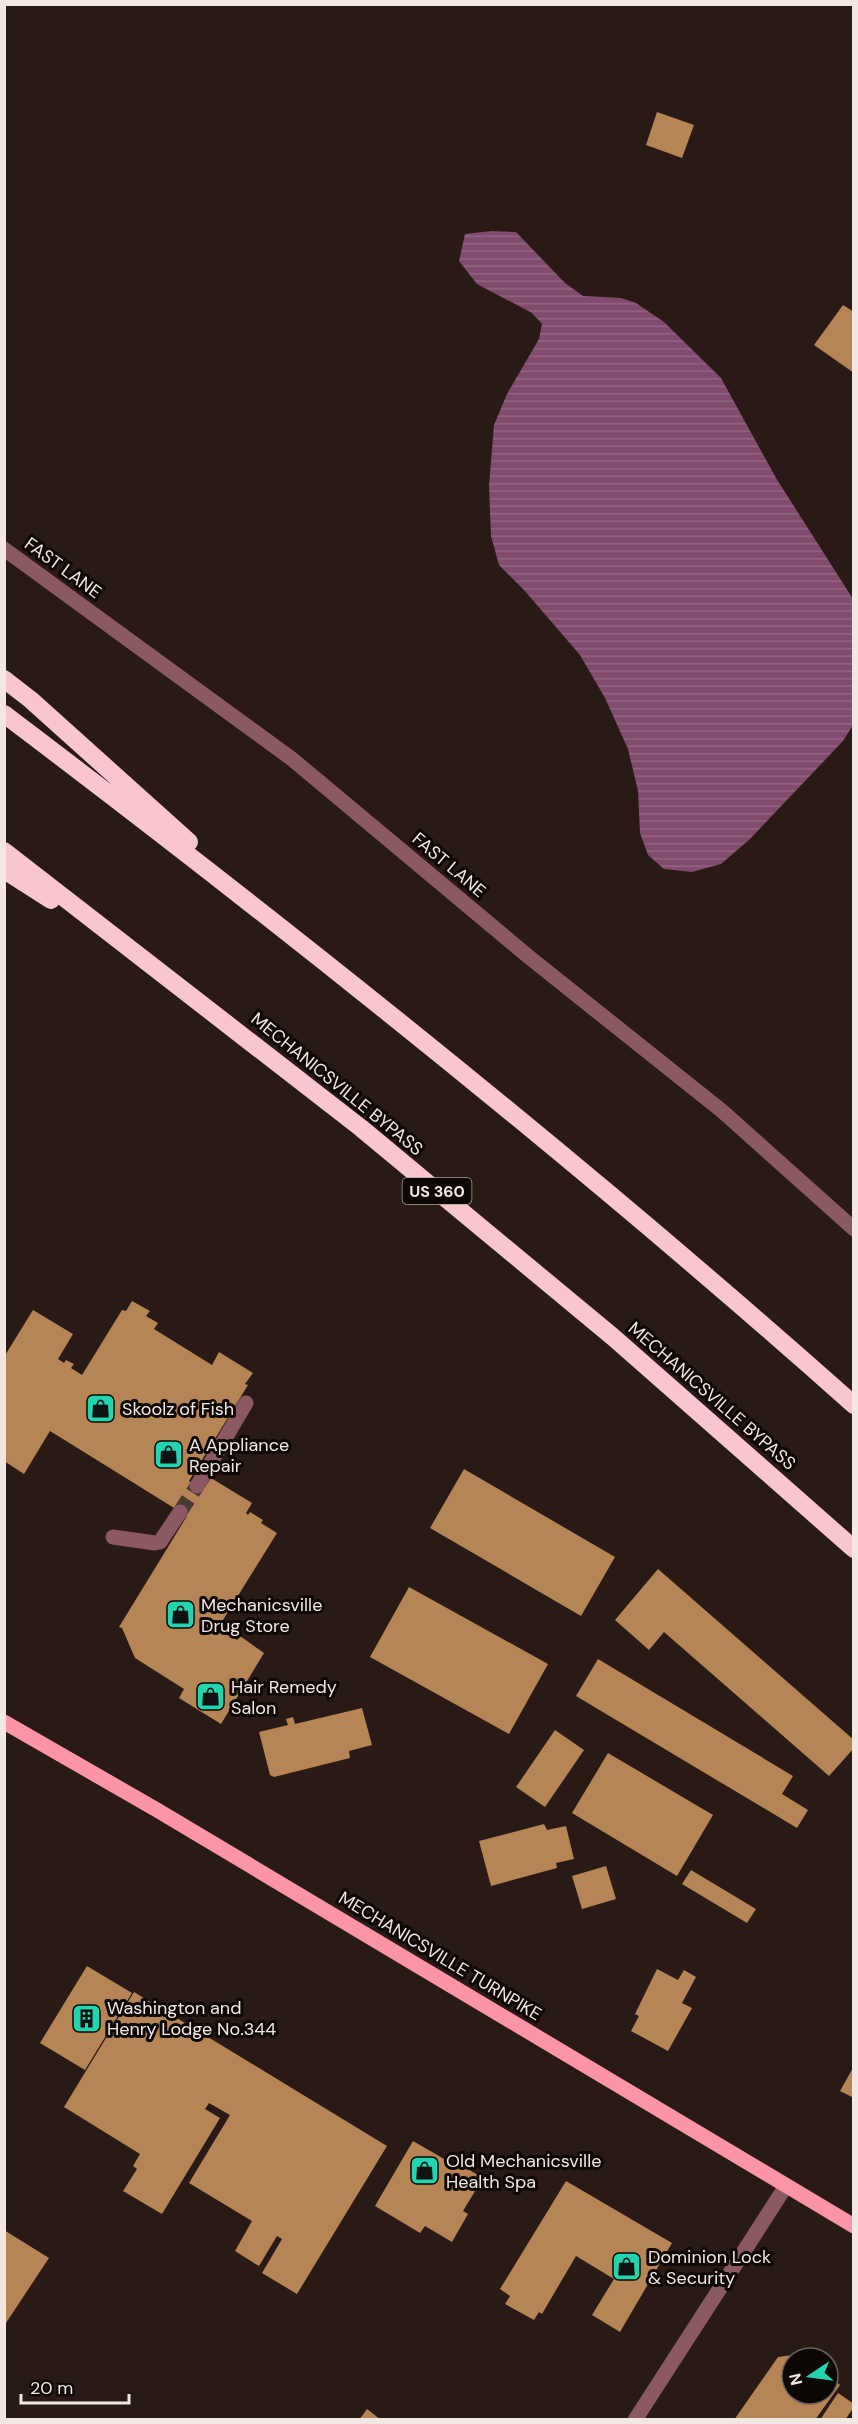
<svg xmlns="http://www.w3.org/2000/svg" width="858" height="2424" font-family="'DM Sans',sans-serif">
	<style>
		.water { fill: url(#water-rules) }
		.building { fill: #b68555 }
		.lines { fill: none; stroke-linecap: round; stroke-linejoin: round }
		.minor-tunnel { stroke: #473934; stroke-width: 15; stroke-dasharray: 15 8; stroke-linecap: butt }
		.minor { stroke: #8b5961; stroke-width: 15 }
		.major { stroke: #fb94a5; stroke-width: 15 }
		.highway { stroke: #fac6cd; stroke-width: 18 }
		.labels { text-anchor: middle; stroke-width: 6; stroke-linejoin: round; paint-order: stroke }
		.shield { fill: #0d0705; stroke: #aea4a1; stroke-width: 1.5 }
		.shield-label { font-size: 16px; font-weight: bold; fill: #f3e7e4 }
		.street-label { font-size: 18px; fill: #f3e7e4; stroke: #0d0705 }
		.poi-label { font-size: 18px; fill: #f3e7e4; stroke: #0d0705; text-anchor: start }
	</style>
	<defs>
		<pattern id="water-rules" width="6" height="5" patternUnits="userSpaceOnUse" patternTransform="scale(1.5)"><rect width="6" height="5" fill="#814b6e"/><path d="M0 2.5h6" fill="none" stroke="#936583"/></pattern>
	</defs>
	<rect width="100%" height="100%" fill="#291a15"/>
	<path class="water" d="M492,231L516,232L565,283L583,296L621,298L636,303L664,322L721,378L776,478L853,599V725L843,741L750,839L721,864L692,872L664,869L648,855L640,833L638,791L628,749L605,698L580,655L524,590L499,565L491,536L489,486L494,425L507,394L539,339L542,324L532,313L477,284L459,261L465,234Z"/>
	<path class="building" d="M657,112L694,125L682,158L646,145Z
		M843,305L854,312V373L814,345Z
		M132,1301L150,1311L146,1316L158,1323L154,1329L212,1365L219,1352L253,1373L245,1384L248,1385L189,1481L203,1490L211,1478L252,1503L246,1513L248,1515L250,1512L263,1520L261,1523L277,1533L218,1628L237,1640L240,1636L264,1653L221,1724L179,1698L184,1689L135,1658L122,1628L119,1627L187,1516L50,1431L24,1474L4,1461V1357L33,1310L73,1334L58,1359L64,1363L66,1360L74,1364L71,1368L82,1375L122,1310L126,1311Z
		M464,1469L615,1557L581,1616L430,1528Z
		M658,1569L854,1740V1748L829,1776L664,1632L649,1650L615,1620Z
		M409,1587L548,1664L509,1734L370,1657Z
		M598,1659L793,1776L782,1794L808,1810L797,1828L576,1696Z
		M362,1708L372,1745L349,1751L350,1758L274,1777L270,1775L259,1732L288,1725L286,1719L293,1717L295,1724Z
		M555,1730L584,1750L545,1807L516,1787Z
		M608,1753L713,1815L677,1876L572,1813Z
		M544,1824L547,1830L566,1826L574,1859L556,1863L557,1868L491,1886L479,1841Z
		M606,1866L616,1899L582,1909L572,1876Z
		M691,1870L756,1909L747,1923L682,1884Z
		M87,1966L132,1993L85,2070L40,2043Z
		M657,1969L678,1980L684,1970L696,1977L682,2003L692,2008L668,2051L631,2031L639,2016L635,2014Z
		M134,1992L387,2146L297,2294L262,2273L282,2239L277,2236L259,2266L235,2251L252,2221L189,2183L230,2115L209,2103L205,2109L220,2118L162,2214L123,2191L137,2169L133,2166L140,2154L64,2107Z
		M854,2066V2098L840,2091Z
		M413,2141L458,2167L459,2164L483,2178L463,2211L468,2214L452,2242L425,2226L420,2233L375,2206Z
		M566,2181L672,2243L620,2332L592,2315L614,2279L576,2256L542,2314L539,2312L534,2320L505,2304L510,2296L500,2289Z
		M4,2230L49,2258L4,2326Z
		M800,2354L804,2358H792V2394H828V2375L840,2385L815,2420H734L778,2357Z
		M838,2393L854,2404V2407L845,2420H820Z
		M367,2409L381,2420H359Z"/>
	<g class="lines">
		<path class="minor-tunnel" d="M180,1512L197,1486"/>
		<path class="minor" d="M4,549L292,759L529,957L722,1111L854,1229
			M197,1486L246,1403
			M113,1537L155,1543L160,1542L180,1512
			M635,2420L786,2186"/>
		<path class="major" d="M4,1722L157,1810L854,2226"/>
		<path class="highway" d="M4,679L31,700L189,842
			M4,714C295,934 581,1162 854,1405
			M4,851L361,1128L613,1337L854,1549
			M4,870L51,900"/>
	</g>
	<defs>
		<symbol id="shop-square" viewBox="-11 -11 22 22"><rect x="-9" y="-9" width="18" height="18" rx="4" fill="#23d5af" stroke="#0d0705"/><path d="M-5-2.5h2.3a2.7 3.5 0 0 1 5.4 0H5L5.5 6h-11ZM-1.5-2.5h3a1.5 2.3 0 0 0-3 0Z" fill="#111"/></symbol>
		<symbol id="building-square" viewBox="-11 -11 22 22"><rect x="-9" y="-9" width="18" height="18" rx="4" fill="#23d5af" stroke="#0d0705"/><path d="M-4-6H4V6H1V3H-1V6H-4ZM-2.5-4.3h1.7v1.8h-1.7ZM.8-4.3h1.7v1.8H.8ZM-2.5-1h1.7V.8h-1.7ZM.8-1h1.7V.8H.8Z" fill="#111"/></symbol>
	</defs>
	<g fill-rule="evenodd">
		<use href="#shop-square" x="84" y="1392" width="33" height="33"/>
		<use href="#shop-square" x="152" y="1438" width="33" height="33"/>
		<use href="#shop-square" x="164" y="1598" width="33" height="33"/>
		<use href="#shop-square" x="194" y="1680" width="33" height="33"/>
		<use href="#building-square" x="70" y="2002" width="33" height="33"/>
		<use href="#shop-square" x="408" y="2154" width="33" height="33"/>
		<use href="#shop-square" x="610" y="2250" width="33" height="33"/>
	</g>
	<g class="labels">
		<rect class="shield" x="402.5" y="1178" width="69" height="26" rx="4.5"/>
		<g class="shield-label">
			<text x="437" y="1197">US 360</text>
		</g>
		<g class="street-label">
			<text transform="translate(63 568) rotate(36)" y="6">FAST LANE</text>
			<text transform="translate(449 865) rotate(40)" y="6">FAST LANE</text>
			<text transform="translate(337 1084) rotate(39)" y="6">MECHANICSVILLE BYPASS</text>
			<text transform="translate(712 1396) rotate(41)" y="6">MECHANICSVILLE BYPASS</text>
			<text transform="translate(440 1956) rotate(31)" y="6">MECHANICSVILLE TURNPIKE</text>
		</g>
		<g class="poi-label">
			<text x="122" y="1415">Skoolz of Fish</text>
			<text x="189" y="1451">A Appliance<tspan x="189" dy="21">Repair</tspan></text>
			<text x="201" y="1611">Mechanicsville<tspan x="201" dy="21">Drug Store</tspan></text>
			<text x="231" y="1693">Hair Remedy<tspan x="231" dy="21">Salon</tspan></text>
			<text x="107" y="2014">Washington and<tspan x="107" dy="21">Henry Lodge No.344</tspan></text>
			<text x="446" y="2167">Old Mechanicsville<tspan x="446" dy="21">Health Spa</tspan></text>
			<text x="648" y="2263">Dominion Lock<tspan x="648" dy="21">&amp; Security</tspan></text>
		</g>
	</g>
	<rect width="858" height="2424" fill="none" stroke="#f3e7e4" stroke-width="12"/>
	<g transform="translate(810 2376) rotate(257)"><circle r="28" fill="#0d0705" stroke="#69615e" stroke-width="1.5"/>
	<path d="M0-4.5L10 22L0 15L-10 22Z" fill="#23d5af"/>
	<text y="-9" font-size="16" font-weight="bold" text-anchor="middle" fill="#f3e7e4">N</text>
	</g>
	<path d="M21 2394v9h108v-9" fill="none" stroke="#f3e7e4" stroke-width="3"/>
	<text x="30" y="2394" font-size="18" fill="#f3e7e4" stroke="#0d0705" stroke-width="4.5" paint-order="stroke">20 m</text>
</svg>
